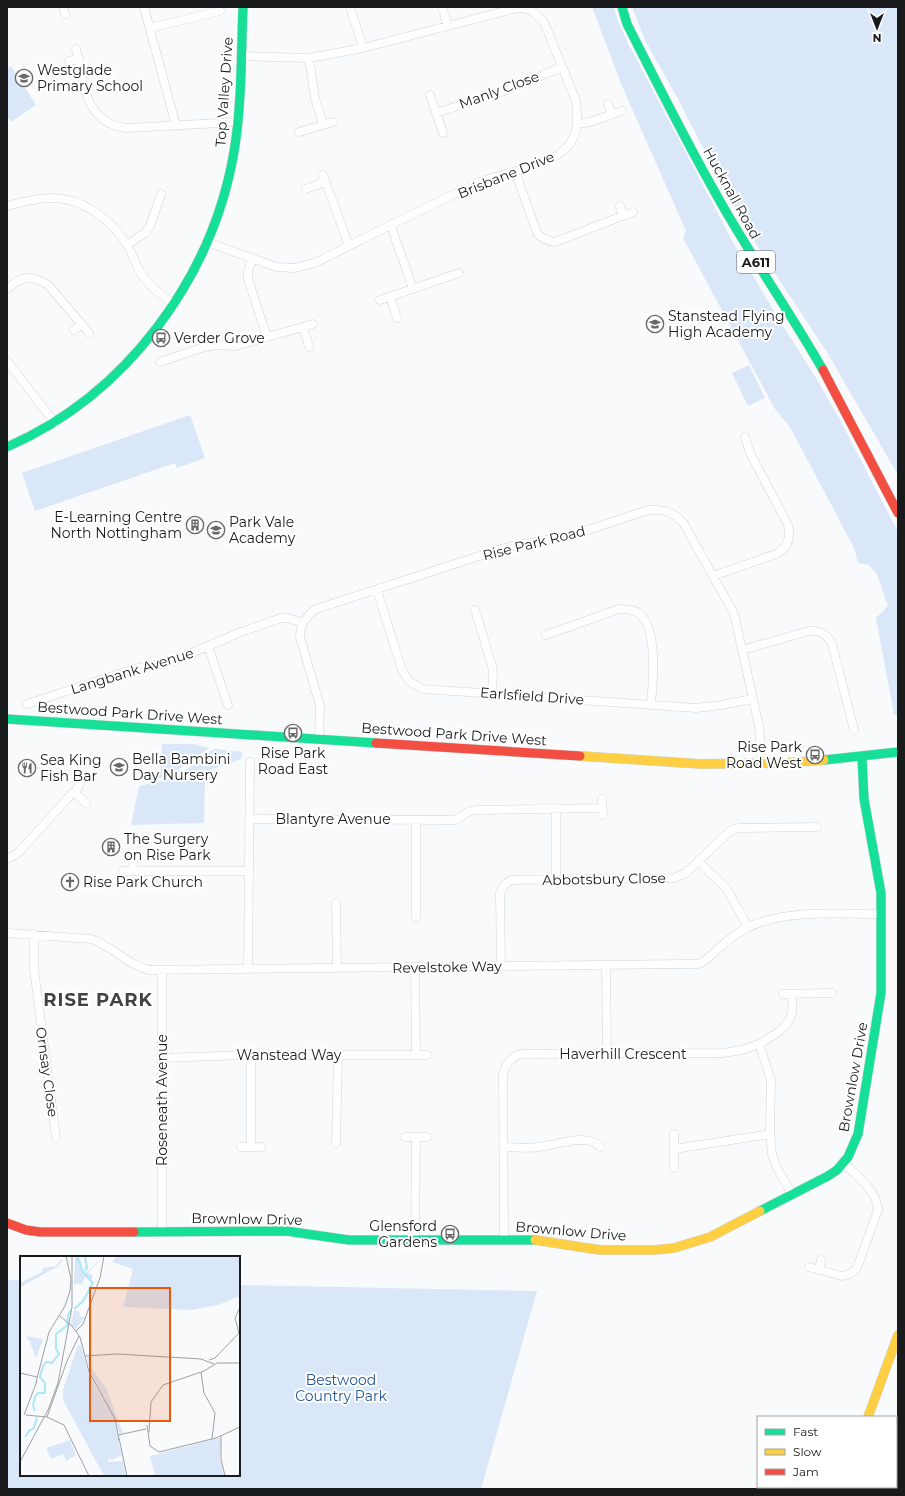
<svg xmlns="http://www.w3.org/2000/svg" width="905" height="1496" font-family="Montserrat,sans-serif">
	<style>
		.green { fill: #dae7f8 }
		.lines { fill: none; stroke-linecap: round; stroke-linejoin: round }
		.street-casing { stroke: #d3d4d5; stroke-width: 9 }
		.fast-casing { stroke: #d3d4d5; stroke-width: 10 }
		.slow-casing { stroke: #d3d4d5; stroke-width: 10 }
		.jam-casing { stroke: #d3d4d5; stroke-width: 10 }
		.street { stroke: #fefefe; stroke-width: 8 }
		.fast { stroke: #16e098; stroke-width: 9 }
		.slow { stroke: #ffcf43; stroke-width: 9 }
		.jam { stroke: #f24e42; stroke-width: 9 }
		.labels { text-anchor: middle; stroke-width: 4; stroke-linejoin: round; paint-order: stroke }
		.shield { fill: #fff; stroke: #5e5f5f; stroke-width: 1 }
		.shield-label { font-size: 13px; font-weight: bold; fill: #191a1b }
		.poi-label { font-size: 14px; fill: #191a1b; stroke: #fff; text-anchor: start }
		.street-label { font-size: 14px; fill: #191a1b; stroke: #fff }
		.park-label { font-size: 14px; fill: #235797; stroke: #fff }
		.district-label { font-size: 18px; font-weight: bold; letter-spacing: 1px; fill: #404244; stroke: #fff }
		.inset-river { fill: none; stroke: #abe8f8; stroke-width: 2 }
		.inset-road { fill: none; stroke: #9fa0a1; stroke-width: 1 }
		.view { fill: #e8590c; fill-opacity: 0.15; stroke: #e8590c; stroke-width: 2 }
		.inset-edge { fill: none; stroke: #191a1b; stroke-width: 2 }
	</style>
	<rect width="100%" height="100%" fill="#f9fafb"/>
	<path class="green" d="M592,7H614L618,21L628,43L734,244L778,318L816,378L839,418L898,532V717L894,714L876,618L888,606L877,574L869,565L858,563L854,548L790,427L775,409L683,238L686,231L622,86Z
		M632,7H898V475L827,352L762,254L722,185L679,101L645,40Z
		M11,66L36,105L11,122L7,116V69Z
		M749,365L765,398L748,406L732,373Z
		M190,415L205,458L177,468L175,463L35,511L22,473Z
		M162,744H193L209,748C188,763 168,780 142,782L144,777H154L160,775Z
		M214,749L242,752L241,759L205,772L204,823L131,825L139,786L167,780L186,770Z
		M7,1280H21V1475H239V1285L537,1291L481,1489H7Z"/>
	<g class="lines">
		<defs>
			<path id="street" d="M63,7L65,14
				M144,7L176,126
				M350,7L363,48
				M442,7L448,26
				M150,28L220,11
				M76,49C84,83 84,124 128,128L238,122
				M309,58L315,98L323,125
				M69,61L79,59
				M430,95L443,133
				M608,104L612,114
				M436,113L504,91L562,67
				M577,124L590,122L622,111
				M299,132L333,122
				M515,171L537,233C543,239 547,241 555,242L633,212
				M323,175L349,246
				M306,189L325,182
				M7,206C22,202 37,198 52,198C83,198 112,220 127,245C132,253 135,262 139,270C147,285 161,295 174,304
				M620,206L623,216
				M391,226L413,289
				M207,242L276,267L294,268L315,263C369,236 423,208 478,183C504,172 549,167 567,147C579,134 578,117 576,101L544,22L532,11L523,8L513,9L363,48L309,58L241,56
				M127,245L145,233L150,226L161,194
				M252,259L248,271V279L267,337
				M7,289C22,276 31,274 48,285L89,333
				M390,296L397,318
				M380,300L459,273
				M303,327L309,347
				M74,330L82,324
				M7,361L55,423
				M160,362L204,347L217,345L236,346L313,324
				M713,576L776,554C788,548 791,538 788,525L750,453L745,437
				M377,590L402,670L410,682L423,689L696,708L721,705L753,699
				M475,610L492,666L493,673L492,694
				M546,635L619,609C625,609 631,609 637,612C659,625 653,683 651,704
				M208,646L228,705
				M742,650L809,631C820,630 827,634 832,644L854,730
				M27,704L134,669L173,661L241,632L281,618H288L303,623
				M319,739L320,706L300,637C300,624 306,616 316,609L501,549L518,545L570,536L648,510C664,509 674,512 684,524L732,610L735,618L759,726L762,764
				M74,792L86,803
				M602,799L603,815
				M249,819L451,820H455L470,811L478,810L602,808
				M416,820V917
				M7,859L18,853L68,798L78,788L80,782
				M133,861L134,871
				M698,861L727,889L748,927
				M123,871H249
				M556,880V808
				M336,903L337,968
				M7,933L91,939C113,946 127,965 149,970L682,964H698L703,962C718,950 731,935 749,927C786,909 840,914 881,914
				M34,934V969L56,1138
				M606,965L607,1054
				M501,966L500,893C502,887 505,883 511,880L674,878L686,873L731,830L739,828L817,827
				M248,969L250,762
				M783,994L832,993
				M759,1044C772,1037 788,1028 792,1013C793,1007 792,1000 792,994
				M251,1055V1147
				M416,1055H427
				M162,1058L244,1055H416L415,967
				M674,1134V1168
				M405,1137H427
				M336,1143L338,1055
				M241,1147H261
				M503,1147C515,1147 526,1149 538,1147C554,1146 588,1132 600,1147
				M674,1149L770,1134
				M162,1231V970
				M415,1239L416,1137
				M504,1239L503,1075C505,1065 511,1057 521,1054L723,1053L742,1050L759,1044L771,1080L770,1134L772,1154L777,1168L792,1194
				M809,1267L842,1276C849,1275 853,1273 857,1268L878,1210C878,1192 856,1175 844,1163
				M819,1270L821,1260"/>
			<path id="fast" d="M622,7L627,24C656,81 684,138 716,194C749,254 789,310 823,370
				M7,447C126,395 212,279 234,152C242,104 241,55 243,7
				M7,719L376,743
				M824,760L898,752
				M760,1211L828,1176L837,1170L848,1157L858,1134L881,993V893L864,799L862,757
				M134,1232L286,1231L349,1240H535
				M840,1489L841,1487"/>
			<path id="slow" d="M580,756L701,764L787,763L824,760
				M535,1240L600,1250H655L674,1248L710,1237L760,1211
				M868,1417L898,1335"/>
			<path id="jam" d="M823,370L898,513
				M376,743L580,756
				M7,1223L26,1230L40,1232H134"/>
		</defs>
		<use href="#street" class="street-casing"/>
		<use href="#fast" class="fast-casing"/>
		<use href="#slow" class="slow-casing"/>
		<use href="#jam" class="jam-casing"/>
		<use href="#street" class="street"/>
		<use href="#fast" class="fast"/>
		<use href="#slow" class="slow"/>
		<use href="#jam" class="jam"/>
	</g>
	<defs>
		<symbol id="school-ring" viewBox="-11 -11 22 22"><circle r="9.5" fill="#fff" stroke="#676869" stroke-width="1.5"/><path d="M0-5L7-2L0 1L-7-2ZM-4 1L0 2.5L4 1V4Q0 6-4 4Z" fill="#676869"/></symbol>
		<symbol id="bus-ring" viewBox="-11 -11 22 22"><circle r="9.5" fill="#fff" stroke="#676869" stroke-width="1.5"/><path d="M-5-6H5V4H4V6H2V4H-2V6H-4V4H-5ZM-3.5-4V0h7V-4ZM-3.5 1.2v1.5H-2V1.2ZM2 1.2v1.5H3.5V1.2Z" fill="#676869"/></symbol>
		<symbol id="building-ring" viewBox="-11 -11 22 22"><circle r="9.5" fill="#fff" stroke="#676869" stroke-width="1.5"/><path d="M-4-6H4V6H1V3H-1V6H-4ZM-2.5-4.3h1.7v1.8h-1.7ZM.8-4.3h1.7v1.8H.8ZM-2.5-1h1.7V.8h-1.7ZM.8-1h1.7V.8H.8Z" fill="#676869"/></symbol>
		<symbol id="restaurant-ring" viewBox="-11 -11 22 22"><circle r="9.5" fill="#fff" stroke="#676869" stroke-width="1.5"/><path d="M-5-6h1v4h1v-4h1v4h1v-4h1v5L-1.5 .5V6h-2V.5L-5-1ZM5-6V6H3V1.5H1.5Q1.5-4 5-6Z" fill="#676869"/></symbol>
		<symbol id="church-ring" viewBox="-11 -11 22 22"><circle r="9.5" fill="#fff" stroke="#676869" stroke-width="1.5"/><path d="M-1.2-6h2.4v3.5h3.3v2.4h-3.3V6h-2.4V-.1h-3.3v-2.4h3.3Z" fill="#676869"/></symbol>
	</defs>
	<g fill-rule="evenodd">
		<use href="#school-ring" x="14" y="68" width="20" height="20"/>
		<use href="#school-ring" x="645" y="314" width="20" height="20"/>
		<use href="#bus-ring" x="151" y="328" width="20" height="20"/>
		<use href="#building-ring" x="185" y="515" width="20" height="20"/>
		<use href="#school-ring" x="206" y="520" width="20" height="20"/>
		<use href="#bus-ring" x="283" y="723" width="20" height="20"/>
		<use href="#bus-ring" x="805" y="745" width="20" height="20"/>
		<use href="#school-ring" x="109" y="757" width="20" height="20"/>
		<use href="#restaurant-ring" x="17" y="758" width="20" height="20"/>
		<use href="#building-ring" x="101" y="837" width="20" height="20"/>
		<use href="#church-ring" x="60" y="872" width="20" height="20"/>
		<use href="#bus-ring" x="440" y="1224" width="20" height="20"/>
	</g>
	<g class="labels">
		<rect class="shield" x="737" y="251" width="38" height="22" rx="3"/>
		<g class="shield-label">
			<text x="756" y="267">A611</text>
		</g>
		<g class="poi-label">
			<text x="37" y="75">Westglade<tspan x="37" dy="16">Primary School</tspan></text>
			<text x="668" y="321">Stanstead Flying<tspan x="668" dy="16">High Academy</tspan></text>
			<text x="174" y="343">Verder Grove</text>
			<text x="182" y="522" text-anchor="end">E-Learning Centre<tspan x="182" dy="16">North Nottingham</tspan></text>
			<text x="229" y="527">Park Vale<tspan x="229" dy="16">Academy</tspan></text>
			<text x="802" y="752" text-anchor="end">Rise Park<tspan x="802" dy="16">Road West</tspan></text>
			<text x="293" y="758" text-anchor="middle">Rise Park<tspan x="293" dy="16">Road East</tspan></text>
			<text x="132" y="764">Bella Bambini<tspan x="132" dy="16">Day Nursery</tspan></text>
			<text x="40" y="765">Sea King<tspan x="40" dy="16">Fish Bar</tspan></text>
			<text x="124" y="844">The Surgery<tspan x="124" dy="16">on Rise Park</tspan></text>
			<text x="83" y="887">Rise Park Church</text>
			<text x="437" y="1231" text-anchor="end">Glensford<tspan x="437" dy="16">Gardens</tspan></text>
		</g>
		<g class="street-label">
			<text transform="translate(499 90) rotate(-20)" y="5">Manly Close</text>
			<text transform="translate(224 92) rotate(-86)" y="5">Top Valley Drive</text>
			<text transform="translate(506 175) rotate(-22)" y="5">Brisbane Drive</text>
			<text transform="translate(732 193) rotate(61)" y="5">Hucknall Road</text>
			<text transform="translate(534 543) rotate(-14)" y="5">Rise Park Road</text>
			<text transform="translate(132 671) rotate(-17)" y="5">Langbank Avenue</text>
			<text transform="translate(532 696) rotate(4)" y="5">Earlsfield Drive</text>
			<text transform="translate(130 713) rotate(4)" y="5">Bestwood Park Drive West</text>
			<text transform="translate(454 734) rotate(4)" y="5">Bestwood Park Drive West</text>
			<text x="333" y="824">Blantyre Avenue</text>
			<text transform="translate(604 879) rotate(-1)" y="5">Abbotsbury Close</text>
			<text transform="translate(447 967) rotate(-1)" y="5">Revelstoke Way</text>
			<text x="623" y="1059">Haverhill Crescent</text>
			<text x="289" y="1060">Wanstead Way</text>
			<text transform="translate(47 1072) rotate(82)" y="5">Ornsay Close</text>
			<text transform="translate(853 1077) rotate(-80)" y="5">Brownlow Drive</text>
			<text transform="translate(162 1100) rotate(-90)" y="5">Roseneath Avenue</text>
			<text transform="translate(247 1219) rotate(1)" y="5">Brownlow Drive</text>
			<text transform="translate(571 1231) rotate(5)" y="5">Brownlow Drive</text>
		</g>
		<g class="park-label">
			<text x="341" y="1385">Bestwood<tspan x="341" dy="16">Country Park</tspan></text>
		</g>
		<g class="district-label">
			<text x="98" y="1006">RISE PARK</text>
		</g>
	</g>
	<g transform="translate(20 1256)">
		<rect width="220" height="220" fill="#f9fafb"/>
		<path d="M55,0L61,4L62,15L66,17L83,0L68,17L73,19L71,25L65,21L61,29L58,27L54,29ZM97,0H220V40L198,49L171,54L103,51L113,13L92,6ZM40,4H43L37,11L0,31V27L22,16L23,12L36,10ZM54,54L59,56L61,61H65L56,73L51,68ZM6,80L23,83L16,103L10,86ZM58,89L61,90L68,117L94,165L102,199L91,204L89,202L88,206L103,205L106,220H84L43,144V134ZM69,100L73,114L86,132L103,177L100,178L70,116L67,102ZM199,182L201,184L200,203L204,220H135L130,200ZM50,184L56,199L46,205L43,198L31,203L26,192Z" fill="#dae7f8"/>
		<path class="inset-river" d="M65,0L67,12L65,15M54,53L63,45L73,27L63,16L57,0M15,155L13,149L15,141L18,137H25V127L20,121L23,110L26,106L32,107L39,98L36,93V78L47,70L48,59L51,54M5,181L9,175L14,172L17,161"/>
		<path class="inset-road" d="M40,60L52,70L60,81L69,116L95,163L99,184M56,75L63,68L80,22L84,0M219,77L215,62L220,51M65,100L97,98L181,103L194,108M189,104L195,102L220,76M181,116L184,137L195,157L192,183M0,117L17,121M16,126L29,76L45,50L50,35L51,23L46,0M4,159L17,125M6,159L27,161L44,169L69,220M27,161L47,105L59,80M127,169L130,190L139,196L196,182L220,171M129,176L131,146L143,129L184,115L197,107H220M98,179L126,173M201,180V203L205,220M99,182L107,220M0,206L28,154L38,127L52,51V0"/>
		<path class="view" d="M70,32H150V165H70Z"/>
		<rect width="220" height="220" class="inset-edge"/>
	</g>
	<rect width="905" height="1496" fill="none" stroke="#191a1b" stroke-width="16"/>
	<rect x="757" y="1416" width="140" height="72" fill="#ffffff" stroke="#a3a3a4"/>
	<rect x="765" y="1429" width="20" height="6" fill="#16e098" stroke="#a3a3a4"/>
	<text x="793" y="1436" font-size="12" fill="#191a1b">Fast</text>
	<rect x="765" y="1449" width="20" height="6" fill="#ffcf43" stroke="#a3a3a4"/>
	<text x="793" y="1456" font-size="12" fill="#191a1b">Slow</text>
	<rect x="765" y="1469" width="20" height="6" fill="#f24e42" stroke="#a3a3a4"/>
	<text x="793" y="1476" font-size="12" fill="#191a1b">Jam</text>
	<g transform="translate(877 28) rotate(180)" stroke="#ffffff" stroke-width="3" paint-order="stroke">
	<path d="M0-3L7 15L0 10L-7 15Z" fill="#191a1b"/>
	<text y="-6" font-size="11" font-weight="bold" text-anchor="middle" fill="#191a1b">N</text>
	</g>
</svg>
